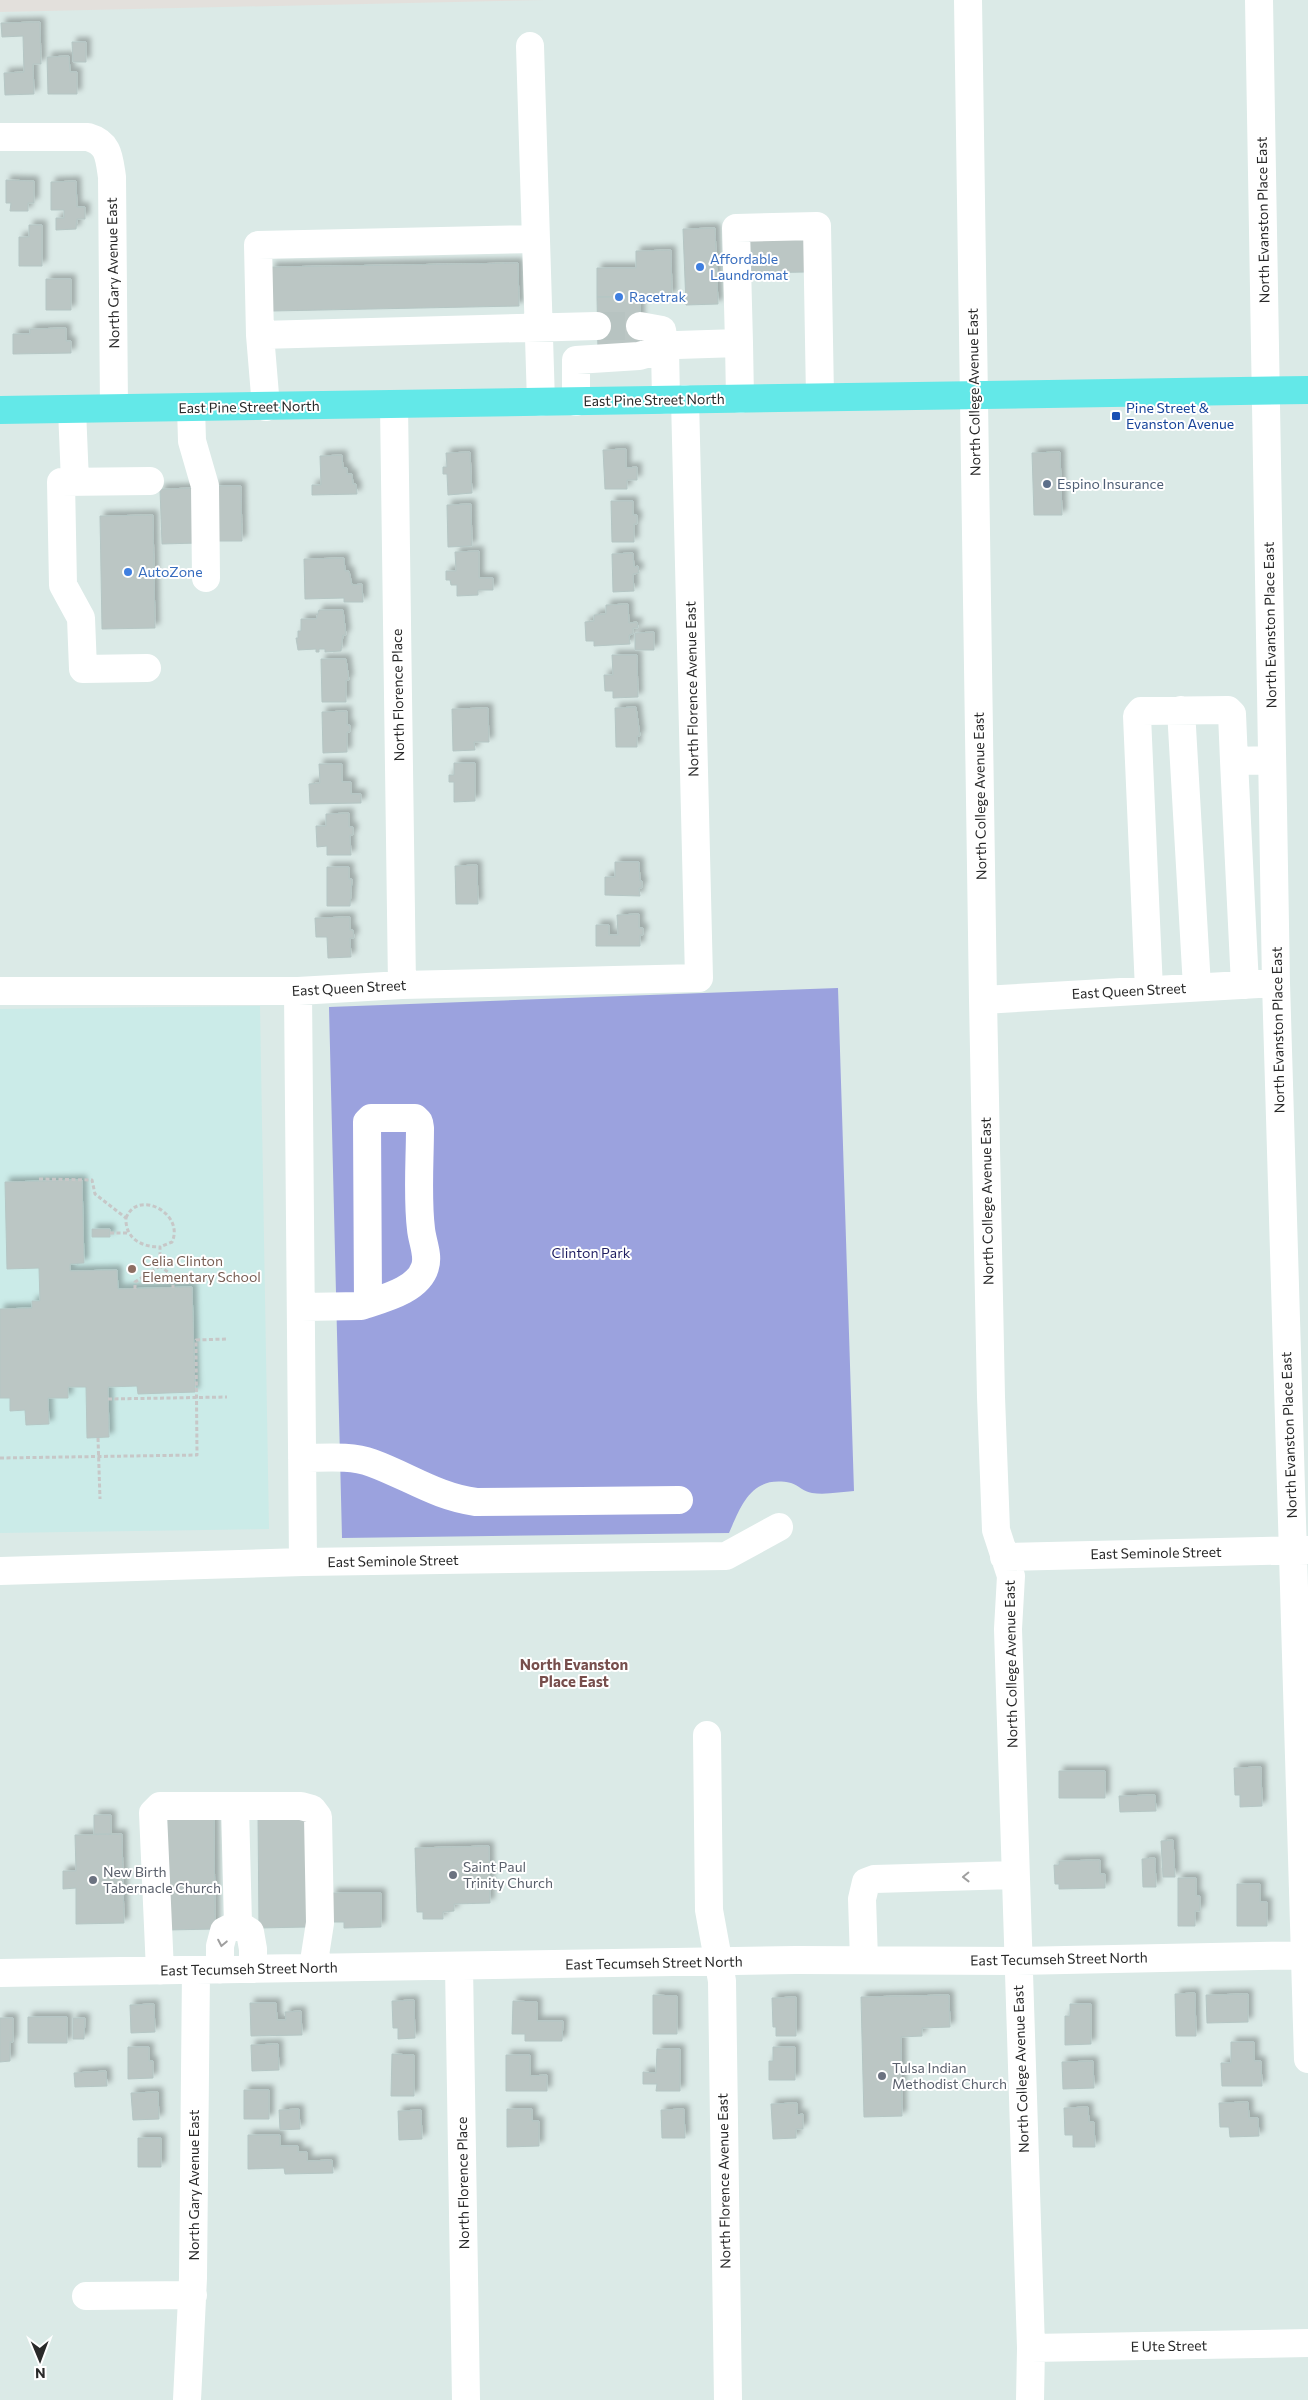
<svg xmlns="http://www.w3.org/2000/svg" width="1308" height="2400" font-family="Commissioner,sans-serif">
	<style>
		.industrial { fill: #e3e0dc }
		.education { fill: #cbebe8 }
		.green { fill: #9ba2de }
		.building { fill: #bbc6c4; stroke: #b5c6c4; filter: url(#shadow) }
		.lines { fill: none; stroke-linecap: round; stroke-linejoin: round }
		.minor-tunnel { stroke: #b7c3c1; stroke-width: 28; stroke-dasharray: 28 14; stroke-linecap: butt }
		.path { stroke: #c7c7c7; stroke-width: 3; stroke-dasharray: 4 2.5; stroke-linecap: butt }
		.minor { stroke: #fff; stroke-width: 28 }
		.major { stroke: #63e8e8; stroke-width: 28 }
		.oneway { stroke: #9f9f9f }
		.shop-dot { fill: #3f7fe0; stroke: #fff; stroke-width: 2 }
		.transit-dot { fill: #1a4fb4; stroke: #fff; stroke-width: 2 }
		.service-dot { fill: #5c6f8a; stroke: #fff; stroke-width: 2 }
		.education-dot { fill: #8d6e63; stroke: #fff; stroke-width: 2 }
		.worship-dot { fill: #6b7280; stroke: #fff; stroke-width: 2 }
		.labels { text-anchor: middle; stroke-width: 4; stroke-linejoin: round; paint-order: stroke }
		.street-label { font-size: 14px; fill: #292929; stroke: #fff }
		.shop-label { font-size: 14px; fill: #366cbe; stroke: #fff; text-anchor: start }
		.transit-label { font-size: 14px; fill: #164399; stroke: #fff; text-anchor: start }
		.service-label { font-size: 14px; fill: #4e5e75; stroke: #fff; text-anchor: start }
		.park-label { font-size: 14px; fill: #1f1e61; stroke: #fff }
		.education-label { font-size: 14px; fill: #785e54; stroke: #fff; text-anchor: start }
		.worship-label { font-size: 14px; fill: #5b616d; stroke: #fff; text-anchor: start }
		.neighbourhood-label { font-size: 15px; font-weight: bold; fill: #774e4c; stroke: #fff }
	</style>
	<defs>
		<filter id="shadow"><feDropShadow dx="4.5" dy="-4.5" stdDeviation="2.5" flood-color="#0004"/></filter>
	</defs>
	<rect width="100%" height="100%" fill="#dbeae7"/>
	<path class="industrial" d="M0,0H546L0,12Z"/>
	<path class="education" d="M260,1006L269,1529L0,1533V1009Z"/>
	<path class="green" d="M838,988L854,1491C841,1492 825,1495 812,1493C804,1492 798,1485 791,1483C752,1475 742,1503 729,1533L342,1538L329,1007Z"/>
	<path class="building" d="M40,22L41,64H33L34,94L5,95L4,73L24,72L23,36L2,37L1,23Z
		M72,42H86V62H73Z
		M69,56L70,72H77V94H48L47,57Z
		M6,180L34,181V203H28V211H10L11,203H6Z
		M76,181L77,207H85V219H77L76,229L56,230V218H64V210H51V182Z
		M29,225H42V266H19V237H29Z
		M715,228L718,304L686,305L683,229Z
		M805,236L806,272L750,273V237Z
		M671,250L672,296L597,297V268H636V251Z
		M518,263L519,306L272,311L271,267Z
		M46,279H71V310H46Z
		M640,296V351L598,352L597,297Z
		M66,328V341H71V353L13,354V334H30V329Z
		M626,449V468L637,467V480H627V489H605L603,450Z
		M470,452L472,493L448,495L447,474H443V467H447L446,453Z
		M1060,452L1062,515H1034L1032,453Z
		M342,455L343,468H347V474H352L353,484H356L357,494L312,495V485H321L320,456Z
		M214,486H241L242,541H215Z
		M197,488L198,543L162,544L160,489Z
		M611,501H633V515H637V524H634V542H612Z
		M471,504L472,546L448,547L447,505Z
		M153,515L155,628L102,629L100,516Z
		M479,551V578H493V590H478V595L457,596V585H451L450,580H446V571H456L455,552Z
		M633,553L634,567L638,566L639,573L633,574L634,591L613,592L612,554Z
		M344,558L345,571H349L352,585L362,584L363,602H344V598L305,599L304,559Z
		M628,604L629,623L637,622L638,628H633V634L629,635L630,644L594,646V641H586L585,622L594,621V615L606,614V605Z
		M319,610H343L346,635H343L341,651L325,652V649H319V652H316V649L298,650L296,638H298V631H301V619H316Z
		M654,632V650H635V633Z
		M612,655H637L638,697L613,698V691H605L604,675H613Z
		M321,659H346L349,680H346V702H322Z
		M636,707L640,736H637V747H616L615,708Z
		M488,708L489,742H474L475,750L453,751L452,709Z
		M347,711V725H350V732H347V752L323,753L322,712Z
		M454,763H475V801L454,802V782H449V775H454Z
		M319,764H342V782H351V794H361V803L310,804L309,784L320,783Z
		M349,813V827H353V835H350L351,855H327V846L317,847L316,826H326V814Z
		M615,862H639L640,881H642V888H639L640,896L605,895V877H615Z
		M477,865L478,904H456L455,866Z
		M327,867H349V879H352L350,906H327Z
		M639,914V928H643V935H640V946H596V925H609V935H618L617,915Z
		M350,917V930H353L354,938H350L351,957L328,958L327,937H316L315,918Z
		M82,1180L84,1263L70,1264V1271L117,1270L118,1289L192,1287L195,1392L138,1394L137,1386L108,1387L109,1437L87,1438L86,1387H68V1398H48L49,1424L26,1425L25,1410L10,1411V1398H0V1309L32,1308V1301H40L39,1268L7,1269L5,1182Z
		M92,1229H110V1237H92Z
		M1261,1767L1262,1806L1240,1807V1795H1235L1234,1768Z
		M1059,1771H1105V1798H1059Z
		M1155,1795L1156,1811L1120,1812L1119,1796Z
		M94,1815H111V1834H94Z
		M306,1815L307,1927L259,1928L258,1816Z
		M214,1817L215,1929L168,1930L167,1818Z
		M122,1834L124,1923L76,1924V1888L63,1889V1871H76L75,1835Z
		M1173,1840L1175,1877H1163L1161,1841Z
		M489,1846L490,1903L454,1904V1911L443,1912V1919H423V1912H417L415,1848Z
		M1155,1858L1156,1887H1143L1142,1859Z
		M1100,1860V1874H1105V1888L1059,1889V1884H1055L1054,1865H1059V1861Z
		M1178,1878H1196V1896H1200V1911H1195V1926H1178Z
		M1237,1884H1260V1902H1267V1926H1237Z
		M332,1893H381V1927L344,1928V1922H332Z
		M1195,1993L1196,2036H1176L1175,1994Z
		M1248,1994V2022L1207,2023L1206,1995Z
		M653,1995L677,1996V2034H653Z
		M949,1995L950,2027L922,2028V2036L901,2037L902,2116L864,2117L861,1997Z
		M796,1997V2036H776V2027H773L772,1998Z
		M414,2000L415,2038L398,2039V2028H393L392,2001Z
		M513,2001L537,2002V2021H563L562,2041H525V2034H512Z
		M250,2003H276L277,2020H286L285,2012L301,2011L302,2035L251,2036Z
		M154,2004L155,2032L131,2033L130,2005Z
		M1070,2004H1091V2044L1065,2045V2016H1070Z
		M28,2017H67V2043H28Z
		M0,2018H13V2042H10V2061L0,2062Z
		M73,2018H85L84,2039H73Z
		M1231,2042H1254V2061H1261L1262,2086H1222L1221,2063H1231Z
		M278,2044L279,2070L252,2071L251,2045Z
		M128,2047H149V2061H153V2078L128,2079Z
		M773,2047H795V2080H769V2061H773Z
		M657,2049H680V2091H656L657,2084H643V2072L656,2073Z
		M392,2054L414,2055V2096H391Z
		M506,2055H530V2076L547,2075V2091H506Z
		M1093,2061L1094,2088L1063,2089L1062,2062Z
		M106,2071L107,2086L75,2087L74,2073Z
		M244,2090H269V2119H244Z
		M158,2092L159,2119L133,2120L131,2093Z
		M1248,2102L1249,2118H1258L1259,2136L1230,2137L1229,2127H1220L1219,2103Z
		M797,2103V2115L803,2114V2129H796V2138L773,2139L771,2104Z
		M1088,2107L1089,2122H1094L1095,2147H1073V2135H1065L1064,2108Z
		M299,2109L300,2129L280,2130L279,2110Z
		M507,2109H532V2121H539V2146L507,2147Z
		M684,2109L685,2138H662L661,2110Z
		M421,2110L422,2139L399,2140L398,2111Z
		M248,2135H280V2146H298V2152H307V2161L332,2160L333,2173L285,2174L284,2168L248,2169Z
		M138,2138H161V2167H138Z"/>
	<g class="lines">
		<path class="minor-tunnel" d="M597,326H640"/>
		<path class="path" d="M39,1179L92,1180L95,1194L126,1218C125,1238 141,1247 160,1247V1266L173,1276V1288
			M126,1218C138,1188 185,1214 172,1242L160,1247
			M110,1233H128
			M135,1289V1282L160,1266
			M108,1399L227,1397
			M98,1438L100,1499
			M0,1458L197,1455L196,1340L226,1339"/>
		<path class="minor" d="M968,0L983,1000L991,1397L996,1530L1011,1576L1008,1629L1031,2348L1030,2400
			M1259,0L1276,983L1308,2059
			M530,46L541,402
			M0,137H88C109,143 109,157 112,177L114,408
			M640,326L662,330L665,348L666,400
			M260,335L258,245L536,239
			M739,343L736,228L817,226L820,397
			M576,402V360L639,356L677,345L739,343L740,399
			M394,405L402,985
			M191,407L192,441L205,486L206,578
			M266,407L260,335L597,326
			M72,409L75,482
			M147,668L83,669L81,618L63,585L61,482L150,481
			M1181,710L1197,987
			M1234,761L1245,985
			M1149,990L1137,716L1141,711L1228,710L1232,714L1234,761L1272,760
			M0,991H298L402,985L699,978L685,399
			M298,991L303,1562
			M983,1000L1276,983
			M301,1307L361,1306C381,1299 418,1291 425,1267C429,1255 422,1241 421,1229C417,1197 420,1160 420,1128L419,1122L415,1118H371L367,1122L368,1303
			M302,1458C325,1458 350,1455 372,1463C408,1476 437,1497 476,1502L679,1500
			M1004,1557L1308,1550
			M0,1571L303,1562L726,1556L779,1527
			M707,1735L709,1910L722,1981L728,2400
			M235,1807L238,1924
			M238,1924L250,1932L253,1949V1969
			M864,1960L862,1899L866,1882L874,1879L1015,1875
			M459,1966L466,2400
			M220,1970V1946L224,1931L238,1924
			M160,1971L153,1813L160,1806H301L312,1809L318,1817L320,1923L313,1968
			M0,1973L796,1960L1017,1961L1308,1955
			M86,2296L193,2295
			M1031,2348L1308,2343
			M187,2400L193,2278L196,1970"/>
		<path class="major" d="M0,410L1308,390"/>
	</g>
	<defs><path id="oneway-chevron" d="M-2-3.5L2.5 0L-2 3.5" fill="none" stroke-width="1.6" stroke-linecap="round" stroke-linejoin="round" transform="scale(1.25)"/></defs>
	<g class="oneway">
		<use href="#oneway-chevron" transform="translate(966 1877) rotate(179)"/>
		<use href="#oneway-chevron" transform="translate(222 1943) rotate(101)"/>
	</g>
	<g class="shop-dot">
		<circle cx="700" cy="267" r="5"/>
		<circle cx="619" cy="297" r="5"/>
		<circle cx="128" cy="572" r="5"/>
	</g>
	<rect class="transit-dot" x="1111" y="411" width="10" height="10" rx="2.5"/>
	<circle class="service-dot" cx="1047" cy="484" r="5"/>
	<circle class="education-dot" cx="132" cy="1269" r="5"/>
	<g class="worship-dot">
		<circle cx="453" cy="1875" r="5"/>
		<circle cx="93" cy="1880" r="5"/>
		<circle cx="882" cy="2076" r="5"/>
	</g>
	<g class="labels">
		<g class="street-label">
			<text transform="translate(1263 220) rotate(-91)" y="5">North Evanston Place East</text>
			<text transform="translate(113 273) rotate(-91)" y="5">North Gary Avenue East</text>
			<text transform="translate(974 392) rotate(-91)" y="5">North College Avenue East</text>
			<text transform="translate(654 400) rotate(-1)" y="5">East Pine Street North</text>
			<text transform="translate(249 407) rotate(-1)" y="5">East Pine Street North</text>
			<text transform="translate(1270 625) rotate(-91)" y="5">North Evanston Place East</text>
			<text transform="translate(692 689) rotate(-91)" y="5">North Florence Avenue East</text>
			<text transform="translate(398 695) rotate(-91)" y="5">North Florence Place</text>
			<text transform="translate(980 796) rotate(-91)" y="5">North College Avenue East</text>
			<text transform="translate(349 988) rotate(-3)" y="5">East Queen Street</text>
			<text transform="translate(1129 991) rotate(-3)" y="5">East Queen Street</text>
			<text transform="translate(1278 1030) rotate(-91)" y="5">North Evanston Place East</text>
			<text transform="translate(987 1201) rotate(-91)" y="5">North College Avenue East</text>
			<text transform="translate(1289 1435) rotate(-92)" y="5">North Evanston Place East</text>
			<text transform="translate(1156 1553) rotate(-1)" y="5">East Seminole Street</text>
			<text transform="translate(393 1561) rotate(-1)" y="5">East Seminole Street</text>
			<text transform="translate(1011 1664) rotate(-91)" y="5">North College Avenue East</text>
			<text transform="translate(1059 1959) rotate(-1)" y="5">East Tecumseh Street North</text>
			<text transform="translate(654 1963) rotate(-1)" y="5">East Tecumseh Street North</text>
			<text transform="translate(249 1969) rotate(-1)" y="5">East Tecumseh Street North</text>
			<text transform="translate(1021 2069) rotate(-92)" y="5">North College Avenue East</text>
			<text transform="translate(724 2181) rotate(-91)" y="5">North Florence Avenue East</text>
			<text transform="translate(463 2183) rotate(-91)" y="5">North Florence Place</text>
			<text transform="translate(194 2185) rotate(-90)" y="5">North Gary Avenue East</text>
			<text transform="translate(1169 2346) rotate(-1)" y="5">E Ute Street</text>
		</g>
		<g class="shop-label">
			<text x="710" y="264">Affordable<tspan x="710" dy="16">Laundromat</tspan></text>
			<text x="629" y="302">Racetrak</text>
			<text x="138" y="577">AutoZone</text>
		</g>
		<g class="transit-label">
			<text x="1126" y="413">Pine Street &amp;<tspan x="1126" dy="16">Evanston Avenue</tspan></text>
		</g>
		<g class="service-label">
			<text x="1057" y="489">Espino Insurance</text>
		</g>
		<g class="park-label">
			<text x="591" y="1258">Clinton Park</text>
		</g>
		<g class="education-label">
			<text x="142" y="1266">Celia Clinton<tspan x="142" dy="16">Elementary School</tspan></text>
		</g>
		<g class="worship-label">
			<text x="463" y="1872">Saint Paul<tspan x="463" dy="16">Trinity Church</tspan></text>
			<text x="103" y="1877">New Birth<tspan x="103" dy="16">Tabernacle Church</tspan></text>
			<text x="892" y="2073">Tulsa Indian<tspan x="892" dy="16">Methodist Church</tspan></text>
		</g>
		<g class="neighbourhood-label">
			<text x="574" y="1670">North Evanston<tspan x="574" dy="17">Place East</tspan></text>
		</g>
	</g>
	<g transform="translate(40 2360) rotate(179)" stroke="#ffffff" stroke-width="4" paint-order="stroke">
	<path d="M0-4L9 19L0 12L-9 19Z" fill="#292929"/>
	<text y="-8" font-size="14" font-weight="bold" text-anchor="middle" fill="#292929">N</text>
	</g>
</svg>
